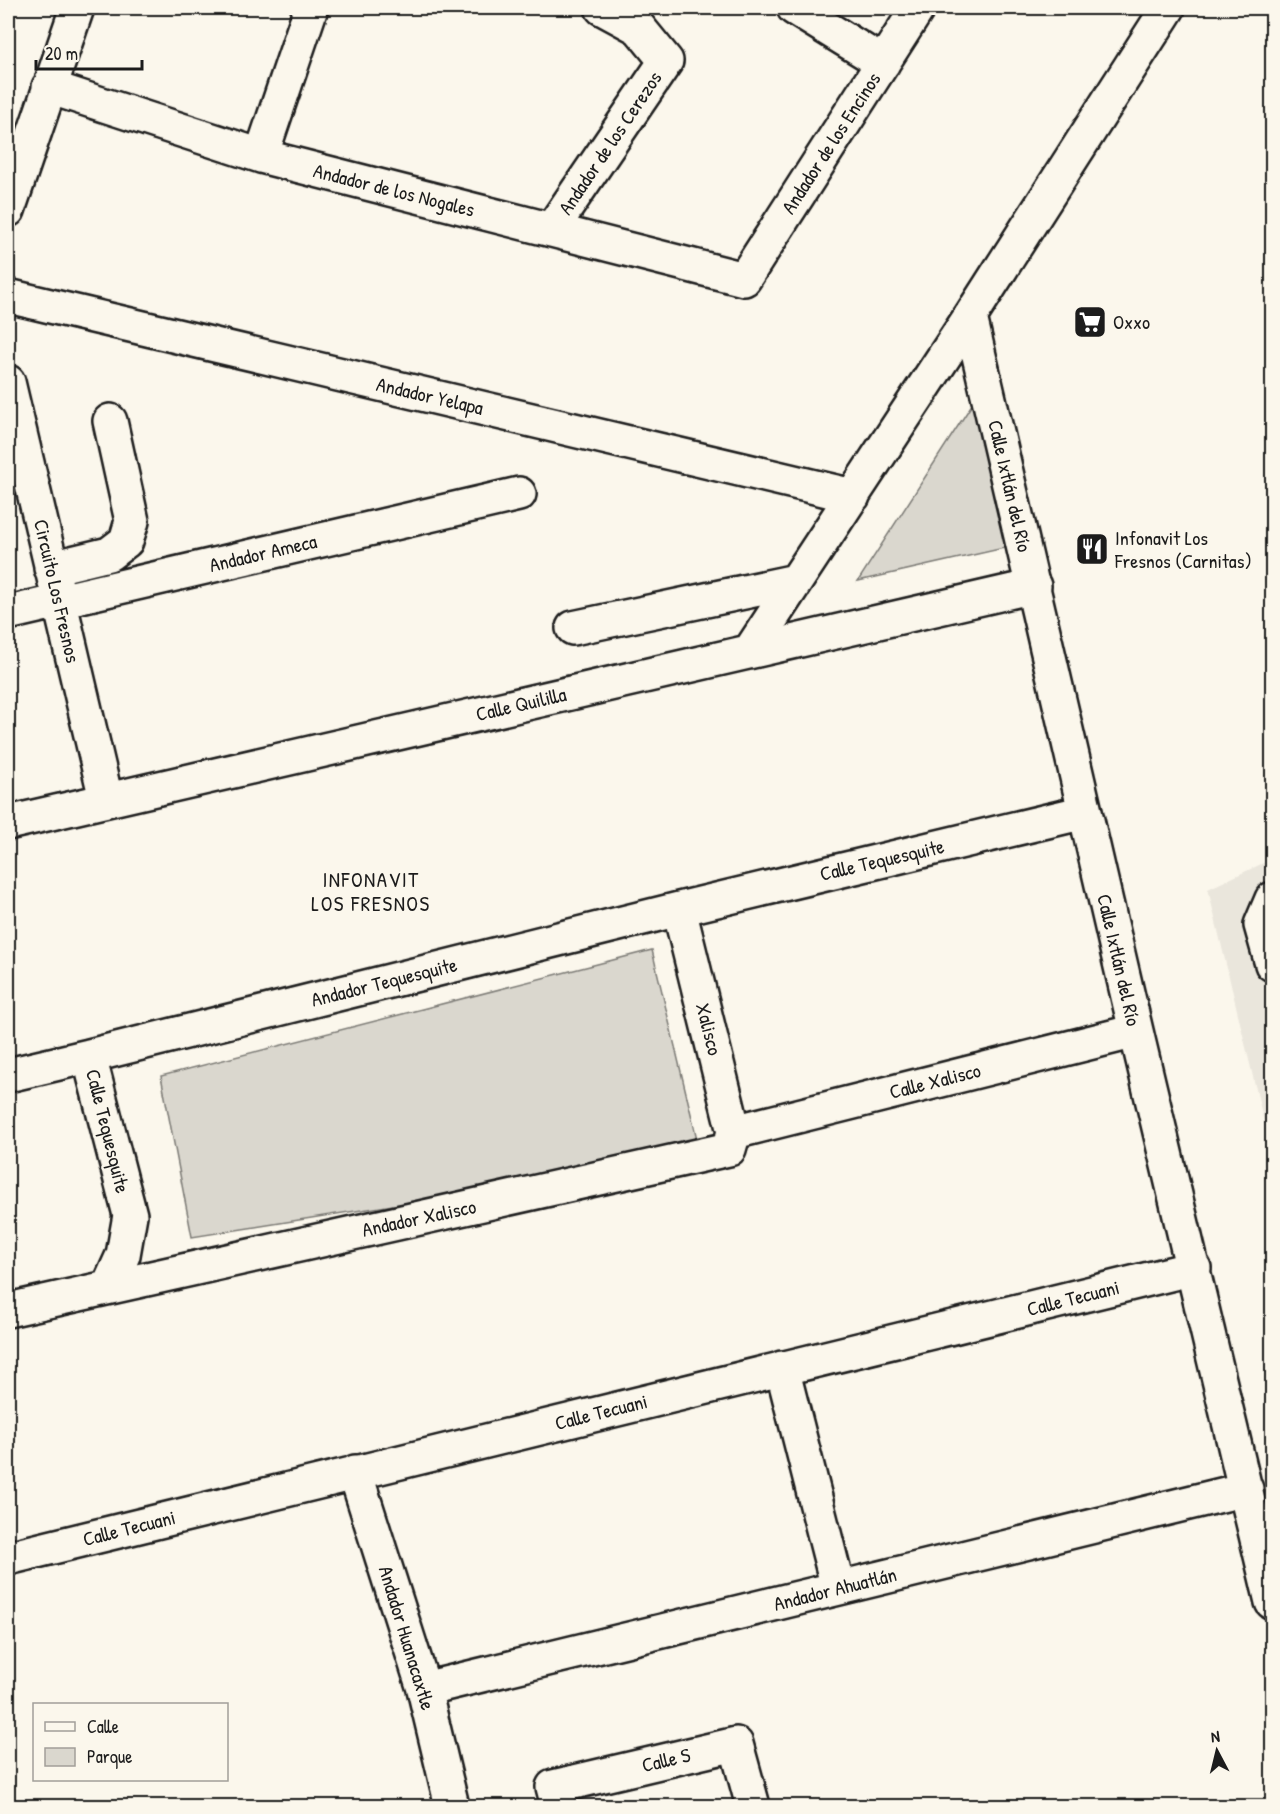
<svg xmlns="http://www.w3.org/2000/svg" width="1280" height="1814" font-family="'Patrick Hand',sans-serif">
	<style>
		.built { fill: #eae6dc }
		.green { fill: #dad7ce; stroke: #7b7a75; stroke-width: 1.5 }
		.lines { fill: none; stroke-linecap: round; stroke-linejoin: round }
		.minor-casing { stroke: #1c1c1c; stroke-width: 38 }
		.minor { stroke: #fbf7ec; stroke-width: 33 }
		.labels { text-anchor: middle; stroke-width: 4.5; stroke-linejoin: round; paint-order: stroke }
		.street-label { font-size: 20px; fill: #1c1c1c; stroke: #fbf7ec }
		.poi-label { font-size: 20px; fill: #1c1c1c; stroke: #fbf7ec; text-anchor: start }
		.neighbourhood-label { font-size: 21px; letter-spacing: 1.5px; fill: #1c1c1c; stroke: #fbf7ec }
	</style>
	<rect width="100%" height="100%" fill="#fbf7ec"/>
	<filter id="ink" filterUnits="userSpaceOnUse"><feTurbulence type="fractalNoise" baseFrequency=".0167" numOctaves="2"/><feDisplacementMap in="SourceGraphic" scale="12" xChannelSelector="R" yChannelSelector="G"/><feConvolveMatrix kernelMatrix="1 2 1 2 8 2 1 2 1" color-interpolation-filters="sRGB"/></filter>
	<g filter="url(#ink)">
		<path class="built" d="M1272,859V1156L1208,889Z"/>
		<path class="green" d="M978,395L1013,546L858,581Z
			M652,950L701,1156L192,1237L161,1076Z"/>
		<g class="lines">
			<defs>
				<path id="minor" d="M794,8L883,63
					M49,87L261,156L744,279L918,8
					M261,156L311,8
					M8,210L77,8
					M551,230L666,61L639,28L602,8
					M8,296L853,496
					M970,317L1136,1031L1272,1602
					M8,382L106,799
					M51,568L109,554L126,541L132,521L110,421
					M8,613L519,494
					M573,628L796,581
					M750,651L970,317L1168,8
					M8,823L1034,586
					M1272,899L1261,925L1272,964
					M89,1056L679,909L1085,812
					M8,1075L89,1056L130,1215L123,1255L109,1286
					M734,1132L1136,1031
					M8,1310L729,1149L734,1132L679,909
					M782,1368L838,1588
					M355,1472L424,1689L452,1806
					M8,1558L1194,1268
					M424,1689L1246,1489
					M558,1806L553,1787L736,1744L753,1806"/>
			</defs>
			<use href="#minor" class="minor-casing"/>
			<use href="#minor" class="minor"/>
		</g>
	</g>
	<defs>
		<symbol id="supermarket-square" viewBox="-11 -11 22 22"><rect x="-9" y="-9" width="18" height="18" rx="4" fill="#1c1c1c" stroke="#fbf7ec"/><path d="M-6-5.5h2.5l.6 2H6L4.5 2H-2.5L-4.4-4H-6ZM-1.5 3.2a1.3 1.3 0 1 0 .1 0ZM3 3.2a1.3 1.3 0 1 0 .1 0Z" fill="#fff"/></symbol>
		<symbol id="restaurant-square" viewBox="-11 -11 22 22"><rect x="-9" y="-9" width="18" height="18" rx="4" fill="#1c1c1c" stroke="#fbf7ec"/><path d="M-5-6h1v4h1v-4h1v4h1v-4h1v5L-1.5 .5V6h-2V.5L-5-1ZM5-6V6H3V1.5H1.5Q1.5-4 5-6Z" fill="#fff"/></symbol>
	</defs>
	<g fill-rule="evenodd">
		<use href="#supermarket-square" x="1071" y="303" width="38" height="38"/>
		<use href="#restaurant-square" x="1073" y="530" width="38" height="38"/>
	</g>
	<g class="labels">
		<g class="street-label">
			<text transform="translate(610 143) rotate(-56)" y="7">Andador de los Cerezos</text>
			<text transform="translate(831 143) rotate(-57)" y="7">Andador de los Encinos</text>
			<text transform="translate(394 190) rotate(14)" y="7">Andador de los Nogales</text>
			<text transform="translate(430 396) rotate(13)" y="7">Andador Yelapa</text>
			<text transform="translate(1010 486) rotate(77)" y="7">Calle Ixtlán del Río</text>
			<text transform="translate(263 553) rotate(-13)" y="7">Andador Ameca</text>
			<text transform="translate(57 591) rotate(77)" y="7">Circuito Los Fresnos</text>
			<text transform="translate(521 704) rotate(-13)" y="7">Calle Quililla</text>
			<text transform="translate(882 860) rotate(-13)" y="7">Calle Tequesquite</text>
			<text transform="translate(1119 960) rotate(77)" y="7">Calle Ixtlán del Río</text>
			<text transform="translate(384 982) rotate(-14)" y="7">Andador Tequesquite</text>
			<text transform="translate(709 1029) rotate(76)" y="7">Xalisco</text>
			<text transform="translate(935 1081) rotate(-14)" y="7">Calle Xalisco</text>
			<text transform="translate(108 1131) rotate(76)" y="7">Calle Tequesquite</text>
			<text transform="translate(419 1218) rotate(-12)" y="7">Andador Xalisco</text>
			<text transform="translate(1073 1298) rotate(-14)" y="7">Calle Tecuani</text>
			<text transform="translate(601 1412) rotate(-14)" y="7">Calle Tecuani</text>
			<text transform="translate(129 1528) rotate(-14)" y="7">Calle Tecuani</text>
			<text transform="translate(835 1589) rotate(-14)" y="7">Andador Ahuatlán</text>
			<text transform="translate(407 1638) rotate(73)" y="7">Andador Huanacaxtle</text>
			<text transform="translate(666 1760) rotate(-13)" y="7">Calle S</text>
		</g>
		<g class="poi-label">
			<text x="1113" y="329">Oxxo</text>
			<text x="1115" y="545">Infonavit Los<tspan x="1115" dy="23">Fresnos (Carnitas)</tspan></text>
		</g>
		<g class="neighbourhood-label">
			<text x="371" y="887">INFONAVIT<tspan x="371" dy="24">LOS FRESNOS</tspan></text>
		</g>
	</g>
	<rect width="1280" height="1814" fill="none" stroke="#fbf7ec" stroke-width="30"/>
	<rect x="15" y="15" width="1250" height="1784" fill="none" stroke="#1c1c1c" stroke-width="2" filter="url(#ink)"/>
	<rect x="33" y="1703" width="195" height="78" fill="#fbf7ec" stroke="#a29f99" stroke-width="1.5"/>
	<rect x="45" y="1722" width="30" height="9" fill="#fbf7ec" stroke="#a29f99" stroke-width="1.5"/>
	<text x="87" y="1733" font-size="18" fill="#1c1c1c">Calle</text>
	<rect x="45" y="1748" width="30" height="18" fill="#dad7ce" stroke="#a29f99" stroke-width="1.5"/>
	<text x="87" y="1763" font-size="18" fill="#1c1c1c">Parque</text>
	<g transform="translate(1217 1751) rotate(353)" stroke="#fbf7ec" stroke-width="4.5" paint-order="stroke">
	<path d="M0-4.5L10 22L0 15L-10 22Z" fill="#1c1c1c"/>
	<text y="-9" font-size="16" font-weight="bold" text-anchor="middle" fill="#1c1c1c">N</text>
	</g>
	<path d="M36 60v9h106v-9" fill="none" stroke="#1c1c1c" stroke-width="3"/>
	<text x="45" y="60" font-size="18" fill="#1c1c1c" stroke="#fbf7ec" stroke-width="4.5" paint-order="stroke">20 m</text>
</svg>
